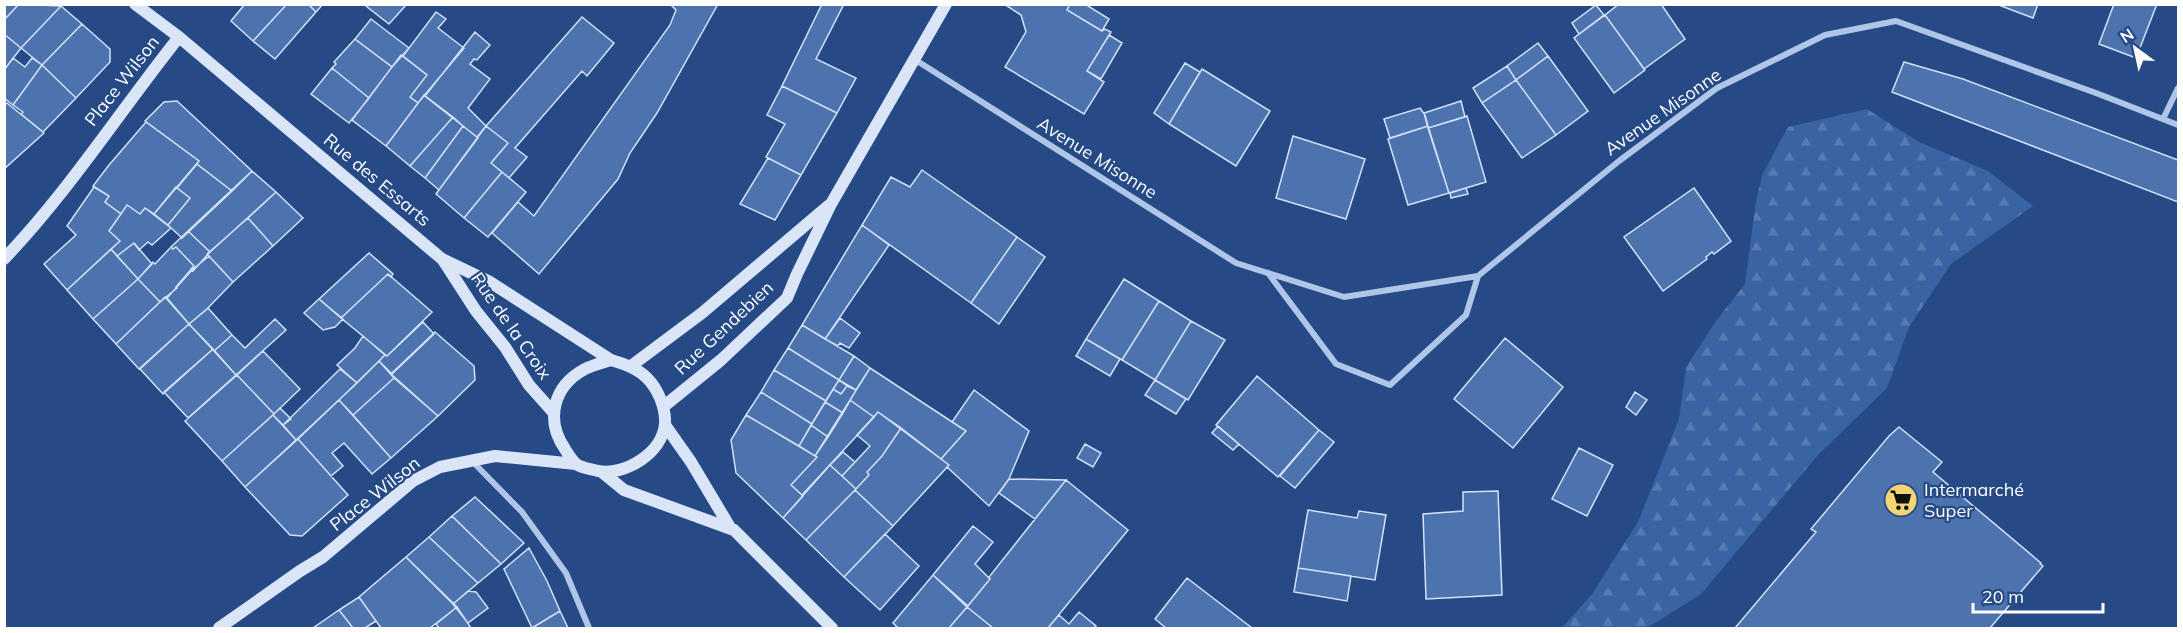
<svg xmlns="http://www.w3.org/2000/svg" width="2183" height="633" font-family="Mulish,sans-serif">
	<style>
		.forest { fill: url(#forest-firs) }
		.building { fill: #4d73ae; stroke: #d4e2f7; stroke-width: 1.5 }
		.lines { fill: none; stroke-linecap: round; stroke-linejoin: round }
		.street { stroke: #b0c6e8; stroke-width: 6 }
		.secondary { stroke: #dae5f7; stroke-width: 12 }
		.labels { text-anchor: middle; stroke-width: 4.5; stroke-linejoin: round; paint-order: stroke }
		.street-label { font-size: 18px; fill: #fff; stroke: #254a86 }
		.poi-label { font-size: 18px; fill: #fff; stroke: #254a86; text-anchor: start }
	</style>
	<defs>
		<pattern id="forest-firs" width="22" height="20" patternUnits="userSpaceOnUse" patternTransform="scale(1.5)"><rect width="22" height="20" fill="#3963a3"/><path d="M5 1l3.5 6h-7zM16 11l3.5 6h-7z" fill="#577ab1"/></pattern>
	</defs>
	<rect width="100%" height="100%" fill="#254a86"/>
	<path class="forest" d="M1867,109L1919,142L1988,171L2033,206L1951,264L1909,327L1887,388L1818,455L1701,594L1647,628H1562L1592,594L1638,522L1679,419L1686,367L1716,321L1745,284L1756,200L1763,173L1788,127Z"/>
	<path class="building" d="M4,4H19L4,20Z
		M19,4L61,6L21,48L4,34V20Z
		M245,4H287L253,41L231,21Z
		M287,4H308L316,12L275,59L253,41Z
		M308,4H323L316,12Z
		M367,4H407L389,24L366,6Z
		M670,4H718L657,113L630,153L618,179L539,274L492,233L518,202L534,216L670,25L676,10Z
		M822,4H844L816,59L856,78L837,113L782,86Z
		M1004,4H1070L1067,10L1102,31L1105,29L1111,32L1087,71L1104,82L1084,114L1005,67L1026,32L1021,15Z
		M1070,4H1085L1109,19L1102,31L1067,10Z
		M1619,4H1661L1685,39L1644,69L1605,15Z
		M1996,4H2038L2033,18Z
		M2114,4H2157L2136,58L2099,44Z
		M1596,5L1604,15L1579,34L1572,23Z
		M61,6L82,24L42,65L21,48Z
		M436,12L446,19L438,28L464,48L418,103L410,97L427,75L403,56Z
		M1605,15L1645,70L1614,93L1574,38Z
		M582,17L614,43L587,76L582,71L515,148L527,157L509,178L491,163L508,143L486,126Z
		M371,19L409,48L392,67L355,39Z
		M82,24L110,49V62L76,98L42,65Z
		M475,32L490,45L477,60L474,59L470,64L490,79L468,108L486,126L477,137L425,96Z
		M4,34L21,48L4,70Z
		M1109,35L1122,43L1101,79L1087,71Z
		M355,39L392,67L369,98L332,68L336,64L334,62Z
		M1538,43L1548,56L1516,80L1507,66Z
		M401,55L427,75L410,97L418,103L386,146L352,120Z
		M1548,56L1588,111L1556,135L1516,80Z
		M13,58L25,67L32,58L42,65L13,105L4,98V70Z
		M1904,62L1963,79L2178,160V202L1892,92Z
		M1185,63L1200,72L1169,124L1154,113Z
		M42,65L76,98L43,132L21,114L23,112L13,105Z
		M1507,66L1516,80L1482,103L1473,88Z
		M332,68L369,98L349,123L311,94Z
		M1202,69L1270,111L1236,166L1169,124Z
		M1516,80L1556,135L1522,158L1482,103Z
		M782,86L837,113L801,175L766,157L785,124L767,115Z
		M424,95L453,117L410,166L386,146Z
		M177,101L252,171L232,191L197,164L199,161L145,121L164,102Z
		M1461,101L1465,117L1428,128L1424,113Z
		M7,103L44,133L4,169V105Z
		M1420,108L1425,115L1428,126L1390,138L1384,119Z
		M1467,116L1486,182L1449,193L1428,128Z
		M453,117L463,126L425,178L410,166Z
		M146,122L199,161L154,214L145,208L140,214L127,205L121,214L105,202L109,196L93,186L109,165Z
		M463,126L478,138L439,190L425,178Z
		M486,126L508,143L491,163L502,172L464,218L436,194Z
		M1428,126L1449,193L1408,205L1388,139Z
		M1293,136L1365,159L1346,219L1276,198Z
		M768,158L801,175L775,220L740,204Z
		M197,164L232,191L182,238L168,225L190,198L177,188Z
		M922,170L1017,237L971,303L862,225L891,177L910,187Z
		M252,171L276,192L210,252L188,231Z
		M502,172L526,192L488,237L464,218Z
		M94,187L109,196L105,202L121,214L109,231L120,241L67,290L44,264L76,235L67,226Z
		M176,187L190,198L168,225L154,214Z
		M1466,188L1468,194L1451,198L1450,193Z
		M1694,188L1731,241L1714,254L1712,252L1706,257L1707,259L1663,291L1624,237Z
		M276,192L303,218L273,246L248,218Z
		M127,205L140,214L145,208L171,228L152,245L148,242L139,250L134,243L117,256L111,249L120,241L109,231Z
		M248,218L273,246L233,282L207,254Z
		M862,225L889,245L825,339L802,325Z
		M188,231L210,252L193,271L191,269L194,266L176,247L173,249L171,247Z
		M1017,237L1045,257L999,324L971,303Z
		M134,243L152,264L138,279L117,256Z
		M171,247L173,249L176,247L194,266L176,287L177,288L160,302L138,279L153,262L155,264Z
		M111,249L138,279L93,319L67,290Z
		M369,253L393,274L391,277L388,274L341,318L319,299Z
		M209,256L233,282L206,310L189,324L167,298L192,270Z
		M388,274L432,312L387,356L341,318Z
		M138,279L160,302L116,344L93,319Z
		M1124,279L1159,301L1122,360L1086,339Z
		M165,297L189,324L139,369L116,344Z
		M319,299L343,319L335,327L323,330L304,313Z
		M1159,301L1191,321L1155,380L1122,360Z
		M208,308L232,335L214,351L189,324Z
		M840,318L860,333L849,348L840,343L838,346L825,339Z
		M275,319L286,330L236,375L214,351L232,335L245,348Z
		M1191,321L1225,340L1188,400L1155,380Z
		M423,322L434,334L392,374L379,361L385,355L387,356Z
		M189,324L213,349L163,394L140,369Z
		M802,325L854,356L839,380L788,348Z
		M435,332L474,366L475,380L438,416L391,374Z
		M363,336L385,355L357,383L337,365L355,348Z
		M1505,338L1563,387L1513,448L1454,399Z
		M1086,339L1120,359L1110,376L1076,356Z
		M788,348L839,380L826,401L774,370Z
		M213,349L236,375L188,418L164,392Z
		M263,351L300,389L274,414L237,375Z
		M854,356L870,368L856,390L839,380Z
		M379,361L394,378L353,415L339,400Z
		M870,368L966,431L941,459L878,412L874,417L850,400Z
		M340,369L357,383L296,440L283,425Z
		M774,370L826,401L812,424L761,392Z
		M237,375L274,414L222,461L185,421Z
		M1257,376L1319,430L1278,477L1216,425Z
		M394,378L438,416L391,458L353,415Z
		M839,380L847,386L841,394L833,389Z
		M1155,380L1186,399L1176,414L1145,395Z
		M847,386L856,390L843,413L825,402L833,389L841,394Z
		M974,390L1029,431L1009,479L989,506L947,467L949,465L941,459L966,431L952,422Z
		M761,392L812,424L799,446L746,415Z
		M1635,392L1647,400L1636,415L1626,407Z
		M339,400L391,458L372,474L344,443L332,453L343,466L331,476L298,439Z
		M850,400L874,417L802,495L791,485L817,457L815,456Z
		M825,402L843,413L828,437L811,425Z
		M280,408L291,419L283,425L273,415Z
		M878,412L901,428L882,456L867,472L869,475L856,489L842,476L870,446L857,435Z
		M273,415L296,440L245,487L222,461Z
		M746,415L817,457L791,485L803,496L783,518L736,473L731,440Z
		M811,425L828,437L815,456L799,446Z
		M1218,426L1239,444L1233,450L1212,433Z
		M1899,427L1942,462L1933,472L2041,563L2040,564L2043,566L1990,628H1735L1816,532L1811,529L1889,436Z
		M901,428L949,465L893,526L855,490L869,475L867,472L882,456Z
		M1319,430L1334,442L1295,488L1280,476Z
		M298,439L348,495L302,536L290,535L245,487Z
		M1085,444L1101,453L1093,467L1077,458Z
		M1579,448L1613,465L1587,516L1552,499Z
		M843,452L855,462L842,476L830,465Z
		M830,465L856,489L806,540L783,518Z
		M1009,479L1066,480L1035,519L999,493Z
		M1066,480L1128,530L1048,628H993L967,607L990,579L989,577Z
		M855,490L893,526L844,577L806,540Z
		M1498,491L1502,595L1426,599L1423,514L1463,511V492Z
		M475,497L524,543L501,564L452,516Z
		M1308,510L1357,518L1359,511L1386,515L1375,580L1298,568Z
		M452,516L501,564L478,583L429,537Z
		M973,526L993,542L975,564L990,579L968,606L933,575Z
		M885,534L919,566L880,610L844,577Z
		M429,537L478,583L453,604L406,557Z
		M529,548L547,581L560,611L532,628L504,569Z
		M406,557L457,607L430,628H381L359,597Z
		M1298,568L1351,576L1347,601L1294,592Z
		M933,575L967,607L949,628H898L893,623Z
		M1187,578L1252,628H1166L1155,619Z
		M468,591L476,592L488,608L468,623L453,604Z
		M359,597L376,621L365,628H353L339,610Z
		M457,607L471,628H439L436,624Z
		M967,607L993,628H949Z
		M339,610L353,628H313Z
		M560,611L568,628H532Z
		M1079,612L1096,626L1093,628H1048L1059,615L1069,624Z"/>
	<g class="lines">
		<path class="street" d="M914,59L1236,263L1344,297L1478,276L1619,161L1717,88L1825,35L1896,21L2096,93L2178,125
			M2163,119L2178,88
			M1268,273L1336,364L1390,385L1466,315L1478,276
			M471,460L522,512L566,573L589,628"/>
		<path class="secondary" d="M135,4L179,37L442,259L490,282L611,360C624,364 637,368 647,378C658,389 666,408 665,424C662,453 625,476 598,471C591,469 581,468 576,464C572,460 568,454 565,449C545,420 553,386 585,369C593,365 602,363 611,360
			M4,259C69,191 120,111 179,37
			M443,260L476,311L505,347L529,385L553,412
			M631,366L702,313L828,206
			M663,407L721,360L787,298L797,274L831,204L946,4
			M665,425L691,462L731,529
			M602,472L624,490L734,530L832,628
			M219,628L300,571L323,557L413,481L440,467L495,456L576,464"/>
	</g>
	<defs>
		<symbol id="supermarket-disc" viewBox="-11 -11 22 22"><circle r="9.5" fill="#f2d574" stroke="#254a86"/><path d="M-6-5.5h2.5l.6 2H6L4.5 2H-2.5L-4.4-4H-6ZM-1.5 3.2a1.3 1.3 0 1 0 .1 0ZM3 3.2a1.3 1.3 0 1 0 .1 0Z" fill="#111"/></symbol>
	</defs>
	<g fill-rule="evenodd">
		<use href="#supermarket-disc" x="1882" y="481" width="38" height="38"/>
	</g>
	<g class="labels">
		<g class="street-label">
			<text transform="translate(122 81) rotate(-52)" y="6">Place Wilson</text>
			<text transform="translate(1663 112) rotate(-35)" y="6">Avenue Misonne</text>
			<text transform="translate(1097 158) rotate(32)" y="6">Avenue Misonne</text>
			<text transform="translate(377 180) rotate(40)" y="6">Rue des Essarts</text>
			<text transform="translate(511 326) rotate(55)" y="6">Rue de la Croix</text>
			<text transform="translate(724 328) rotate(-43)" y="6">Rue Gendebien</text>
			<text transform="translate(375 494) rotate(-38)" y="6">Place Wilson</text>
		</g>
		<g class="poi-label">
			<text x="1924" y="496">Intermarché<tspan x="1924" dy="21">Super</tspan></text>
		</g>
	</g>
	<rect width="2183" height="633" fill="none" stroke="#ffffff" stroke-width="12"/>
	<g transform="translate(2135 48) rotate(327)" stroke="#254a86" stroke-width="4.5" paint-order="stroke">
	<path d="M0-4.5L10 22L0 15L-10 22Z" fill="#ffffff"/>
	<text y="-9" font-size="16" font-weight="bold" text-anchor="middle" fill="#ffffff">N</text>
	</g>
	<path d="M1973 603v9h130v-9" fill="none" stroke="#ffffff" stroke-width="3"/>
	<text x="1982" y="603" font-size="18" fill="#ffffff" stroke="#254a86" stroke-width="4.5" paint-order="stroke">20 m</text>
</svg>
